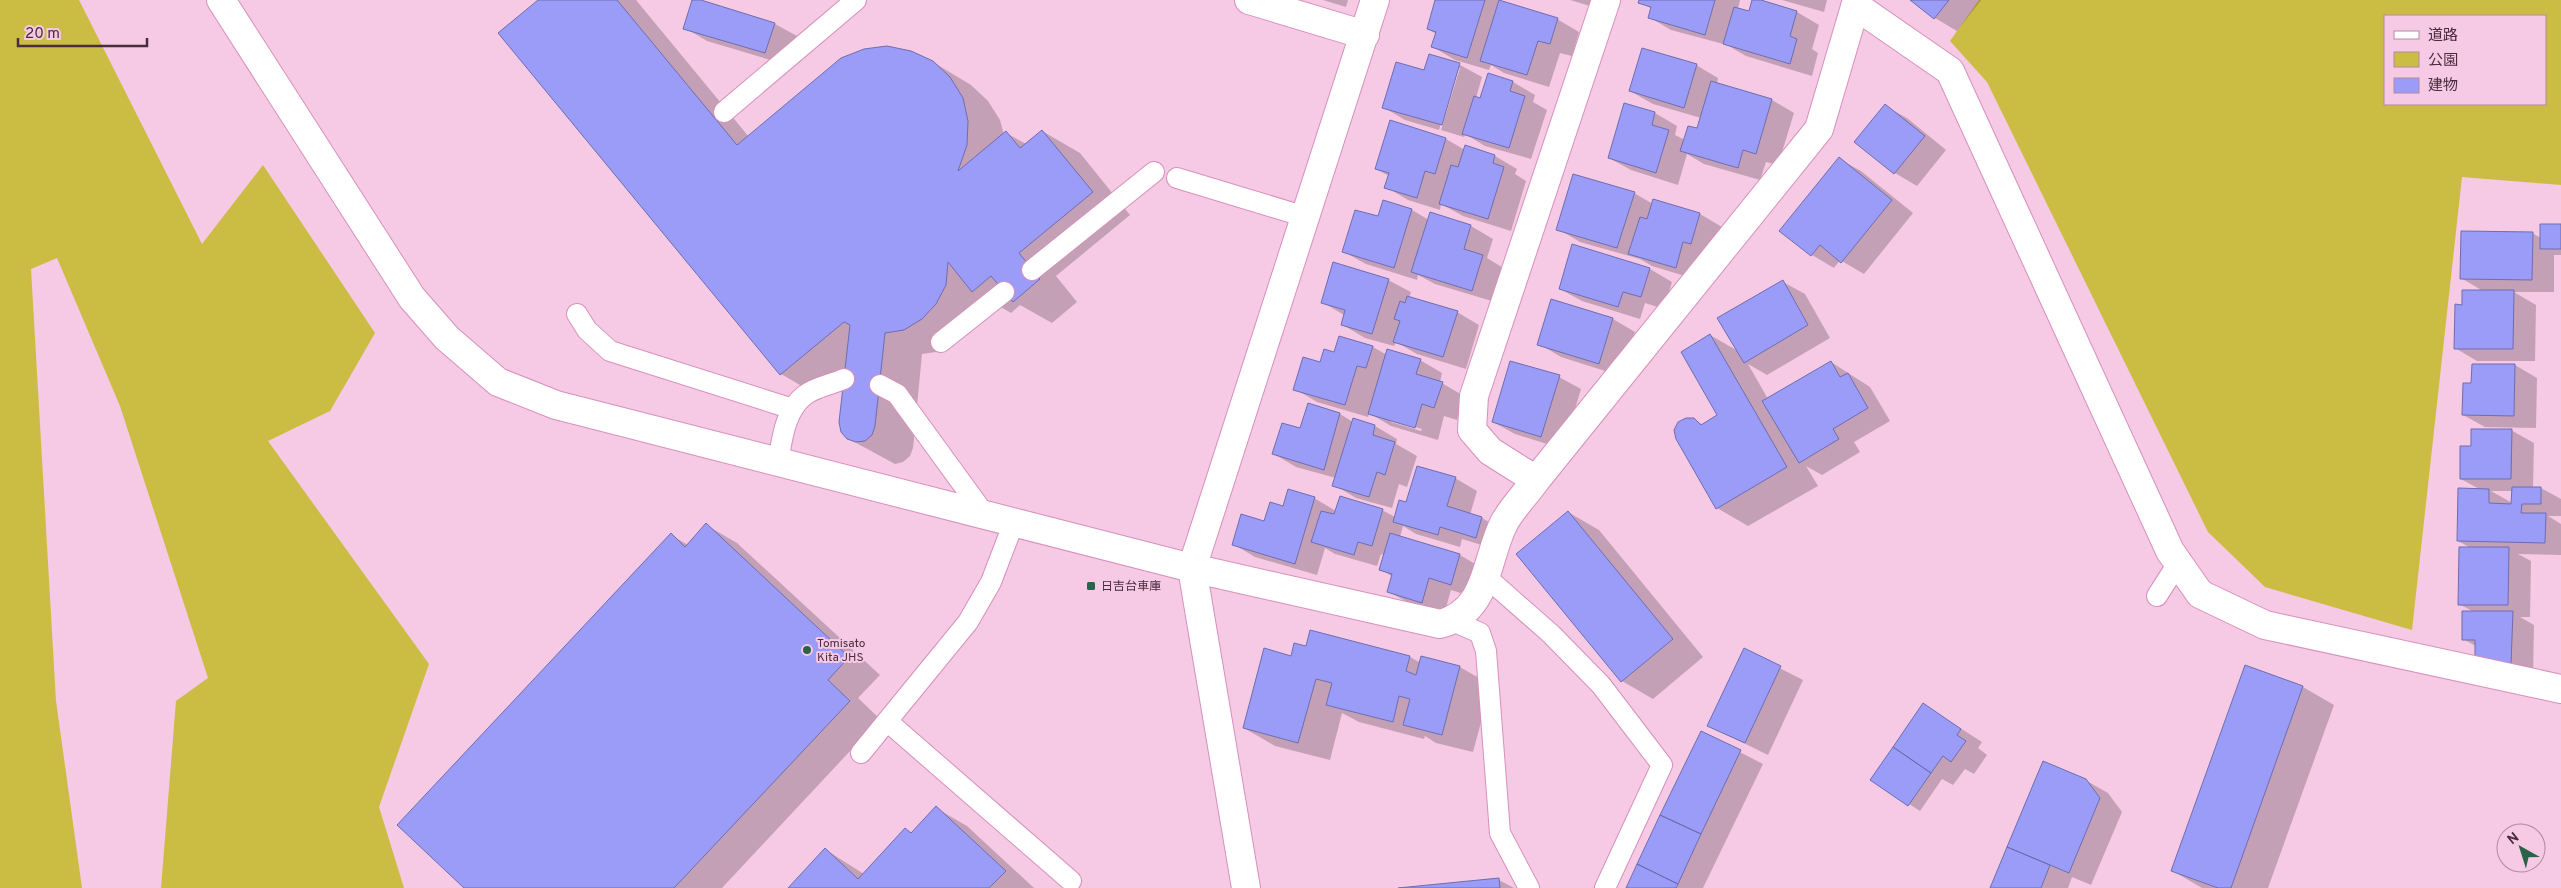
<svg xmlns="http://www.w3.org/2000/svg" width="2561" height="888" font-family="Overpass,'Noto Sans JP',sans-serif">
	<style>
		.green { fill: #cbbc44; fill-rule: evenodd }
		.shadow { fill: #0003; fill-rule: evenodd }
		.building { fill: #9b9cf7; stroke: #6d6db0 }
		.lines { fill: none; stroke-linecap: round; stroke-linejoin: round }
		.lane-casing { stroke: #d790bc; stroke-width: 22 }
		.street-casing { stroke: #d790bc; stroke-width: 30 }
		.lane { stroke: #fff; stroke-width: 20 }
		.street { stroke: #fff; stroke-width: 28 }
		.poi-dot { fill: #2b634a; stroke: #f6c9e4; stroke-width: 2 }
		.labels { text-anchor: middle; stroke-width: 4; stroke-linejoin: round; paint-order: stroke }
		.poi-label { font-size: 12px; fill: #4a2c3f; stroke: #f6c9e4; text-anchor: start }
	</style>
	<rect width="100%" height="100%" fill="#f6c9e4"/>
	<path class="green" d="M0,0H79L202,244L263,165L375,333L330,411L268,441L429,664L379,807L404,888H161L176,701L208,678L120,406L57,258L31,269L56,701L82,888H0Z
		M1979,0H2561V185L2462,177L2412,630L2265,587L2208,532L1987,82L1950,41ZM2385,16H2545V104H2385Z"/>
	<path class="shadow" d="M540,0H636L749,137L933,62L971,85L988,101L1000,120L1004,135L1006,133L1026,144L1042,131L1080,153L1130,215L1056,276L1077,302L1052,323L1020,305L1011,313L984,297L974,325L960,340L943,351L922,354L913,448L910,456L903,462L895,464L847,438L846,373L819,396L781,374Z
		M693,0L775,24L797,36L787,65L707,41L685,28Z
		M1323,0H1348L1346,7Z
		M1437,0H1498L1557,19L1579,32L1572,56L1560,53L1549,87L1504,73L1491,65L1489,70L1455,60L1433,47L1436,34L1428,29Z
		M1570,0H1592L1590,6Z
		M1640,0H1740L1738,9L1750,12L1753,0H1757L1797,12L1819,25L1812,49L1818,53L1812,76L1746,56L1727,45L1671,30L1649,17L1652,9L1640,2Z
		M1782,0H1827L1824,12Z
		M1912,0H1981L1957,31L1935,18Z
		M1430,56L1460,65L1482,77L1476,98L1481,99L1513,82L1535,95L1533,102L1547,110L1531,159L1485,146L1465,134L1464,137L1441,130L1460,68H1457L1439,130L1405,120L1383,107L1425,71Z
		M1696,65L1718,78L1717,84L1772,100L1794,113L1778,165L1766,162L1760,180L1704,164L1687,154L1678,185L1631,170L1609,158L1625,104L1655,113L1677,126L1675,135L1685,140L1698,130L1701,118L1653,104L1630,91Z
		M1885,106L1907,118L1946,150L1917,186L1895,173L1855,142Z
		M1391,122L1446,139L1465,150L1466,147L1495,156L1517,169L1515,174L1526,181L1511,231L1463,216L1441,204L1440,210L1408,200L1386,187L1389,176L1376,169Z
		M1839,159L1861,171L1913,213L1864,274L1840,260L1834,268L1812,255L1781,231Z
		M1634,193L1653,204L1700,214L1722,227L1713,256L1698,280L1652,266L1640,259L1580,242L1558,229Z
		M1412,210L1429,220L1430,213L1471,226L1493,239L1487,258L1505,269L1495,302L1435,284L1418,275L1417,280L1366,264L1344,252L1379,218Z
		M2561,226V255H2554V292H2514L2536,305L2535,361H2477L2455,348L2463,306L2483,291L2461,278L2532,233L2541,238Z
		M1573,246L1650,269L1672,282L1664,309L1645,303L1640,319L1582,301L1560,289Z
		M1388,280L1411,292L1409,298L1457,312L1479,325L1466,369L1417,354L1396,342L1394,346L1365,338L1343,325L1344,315L1322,302Z
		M1783,282L1805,294L1830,338L1767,375L1748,364L1768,399L1831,362L1870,387L1890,421L1854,442L1860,452L1822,475L1806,466L1818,486L1748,526L1717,508L1694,419L1703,425L1719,416L1710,335L1738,351Z
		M1613,319L1635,332L1621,376L1561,357L1539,344Z
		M1340,337L1373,347L1387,355L1420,360L1442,373L1440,382L1464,396L1457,420L1444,416L1438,440L1391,426L1369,413L1368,417L1317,402L1295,389L1335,354ZM1391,420L1422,429L1421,431L1391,422Z
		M2515,365L2537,378L2536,428L2485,427L2463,415L2472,384Z
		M1559,377L1581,389L1563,449L1515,434L1493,422Z
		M1309,405L1340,414L1353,422L1354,420L1375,426L1397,439L1396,444L1417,456L1407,487L1399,484L1392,508L1356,498L1334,485L1336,478L1296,467L1274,454L1301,430Z
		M2509,429L2534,443L2533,488H2541L2561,499V516H2548L2561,524V555L2518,554L2531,561L2530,617H2520L2534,625L2533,677L2463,639L2474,612L2459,604L2471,548L2458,541L2481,490L2461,479L2472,447ZM2491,491H2513L2512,503L2507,500Z
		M1455,478L1477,491L1470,515L1482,518L1504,531L1498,550L1462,539L1460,547L1416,534L1403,526L1400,537L1460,555L1482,568L1473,597L1451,590L1444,614L1411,604L1389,592L1393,577L1380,569L1384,555L1381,554L1377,566L1335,554L1325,548L1317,575L1255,557L1233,544L1283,507L1314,498L1336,511L1382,510L1395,517L1407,504Z
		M1568,512L1599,530L1703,657L1653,699L1622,681Z
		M706,525L737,543L880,675L858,698L880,719L722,888H466L671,535L688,545Z
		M1744,650L1803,680L1768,755L1709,726Z
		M1292,657H1410L1421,663L1422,657L1460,667L1491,685L1473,752L1436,743L1425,736L1424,739L1359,722L1342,713L1330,760L1275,746L1244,728Z
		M2246,667L2303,687L2334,705L2268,888H2202L2173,871Z
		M1924,705L1982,742L1978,748L1987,755L1974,774L1965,769L1953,785L1942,779L1920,811L1872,780Z
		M1701,732L1763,764L1703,888H1627Z
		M2085,780L2108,793L2122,812L2091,885L2072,877L2068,888H1991Z
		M936,808L967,826L1034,888H790L826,850L864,874L905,829L912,833Z
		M1499,880L1514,888H1411Z"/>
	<path class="building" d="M538,0H617L737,145L841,58L864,49L887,46L911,51L933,61L950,77L963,98L968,121L967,145L958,171L1006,131L1020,148L1042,130L1093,192L1019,253L1040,279L1013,302L991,276L972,292L948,262L946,285L936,304L922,319L904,330L885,333L875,426L872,435L865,441L856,442L847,439L841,432L839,422L850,325L844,322L780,375L498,33Z
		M692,0H701L775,23L765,53L683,29Z
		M1435,0H1485L1467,58L1431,47L1436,32L1427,29Z
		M1499,0L1558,18L1550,44L1538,41L1527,75L1480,61Z
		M1639,0H1715L1705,35L1648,18L1651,7L1638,3Z
		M1752,0H1761L1797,11L1790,36L1797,39L1790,64L1723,44L1734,7L1749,11Z
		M1910,0H1949L1934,19Z
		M1642,48L1697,64L1684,108L1629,91Z
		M1429,54L1460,63L1442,125L1382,108L1396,62L1424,70Z
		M1488,73L1513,81L1510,91L1525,96L1509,148L1462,134L1474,96L1480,98Z
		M1711,81L1772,99L1756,154L1743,150L1738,168L1680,151L1688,126L1697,128Z
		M1624,103L1655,112L1652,125L1669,130L1656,173L1608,158Z
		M1885,104L1925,136L1894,174L1854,142Z
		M1390,120L1446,138L1435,174L1425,171L1417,198L1384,188L1389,173L1375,169Z
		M1465,145L1495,155L1493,163L1504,167L1488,219L1439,204L1451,165L1458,167Z
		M1839,157L1892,200L1841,263L1820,245L1811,256L1779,231Z
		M1573,174L1635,192L1617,248L1556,230Z
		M1653,199L1700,213L1691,244L1683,242L1676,268L1628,254L1640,217L1647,219Z
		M1383,200L1412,209L1394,268L1342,252L1355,210L1378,216Z
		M1430,212L1471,225L1464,249L1483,255L1472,291L1411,272Z
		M2540,224H2561V249H2540Z
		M2461,231L2533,232L2532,280L2460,279Z
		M1572,244L1650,268L1641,297L1623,292L1618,307L1559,289Z
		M1333,262L1389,279L1372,334L1341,325L1345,310L1321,303Z
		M1783,280L1808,325L1744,363L1717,318Z
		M2462,290H2514L2513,349H2454L2455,304L2462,305Z
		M1407,296L1458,311L1443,357L1393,342L1400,321L1394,319L1400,301L1405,303Z
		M1551,299L1613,318L1599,364L1537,345Z
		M1710,334L1787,467L1716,509L1676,439L1674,430L1678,422L1686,418H1694L1701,425L1717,415L1681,352Z
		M1339,336L1373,346L1366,368L1357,366L1345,405L1293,390L1303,357L1320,362L1324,349L1334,352Z
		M1387,349L1421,359L1416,374L1443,382L1434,408L1422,404L1415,428L1368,414Z
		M1510,361L1560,375L1541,437L1492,422Z
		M1831,361L1840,377L1848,373L1868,408L1833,429L1839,439L1799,463L1762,401Z
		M2472,364H2515L2514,416L2462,415L2463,383H2471Z
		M1308,403L1340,413L1324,470L1272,454L1282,423L1300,428Z
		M1353,418L1375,425L1373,435L1395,442L1385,475L1377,472L1369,497L1332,486Z
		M2471,429H2512L2511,479H2460V446H2471Z
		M1417,466L1456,477L1447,506L1482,517L1476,538L1440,527L1438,535L1393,522L1399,500L1406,502Z
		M2512,487H2541V504H2522L2521,513H2546L2545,543L2457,541L2458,488L2489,489V503L2511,504Z
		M1288,489L1315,497L1295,564L1232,545L1241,514L1264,521L1270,502L1283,506Z
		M1340,496L1383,509L1372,546L1358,542L1354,555L1311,542L1321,511L1334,514Z
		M1568,511L1673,639L1621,682L1516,554Z
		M706,523L849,657L828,680L850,701L674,888H464L397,825L671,533L685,547Z
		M1390,533L1460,554L1451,585L1429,578L1422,603L1387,592L1392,574L1379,570Z
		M2459,547H2509L2508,605H2458Z
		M2462,611H2513L2511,665H2475V640H2462Z
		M1310,630L1410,656L1406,671L1416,675L1421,656L1460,666L1442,735L1403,725L1410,699L1399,696L1393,722L1326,705L1332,683L1316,679L1298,743L1243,728L1264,648L1291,656L1294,643L1306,646Z
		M1744,648L1781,666L1745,743L1707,726Z
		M2245,665L2303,686L2231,888H2218L2171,871Z
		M1923,703L1961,729L1957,735L1966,741L1951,762L1943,756L1931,773L1893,747Z
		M1701,731L1741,750L1701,834L1660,815Z
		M1893,747L1931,773L1908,806L1870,780Z
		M2043,761L2086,779L2100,798L2069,873L2007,847Z
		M936,806L1006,871L989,888H788L825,848L858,879L905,828L911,833Z
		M1660,815L1701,834L1678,884L1637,864Z
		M2007,847L2050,865L2041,888H1990Z
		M1637,864L1678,884L1676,888H1626Z
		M1499,878L1500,888H1398Z"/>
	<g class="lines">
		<defs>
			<path id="lane" d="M724,112L856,0
				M1177,178L1306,217
				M1032,270L1154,172
				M577,314L587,330L610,351L793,409
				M941,342L1004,292
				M880,385L897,394L985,515
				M778,462C782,439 785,410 805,395C815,387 833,384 844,379
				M1485,576L1551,634L1601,685L1662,765L1605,888
				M2157,596L2178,563
				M1453,621L1480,633L1486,651L1500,833L1529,888
				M887,721L1071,881
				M861,753L968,622L991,582L1014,522"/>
			<path id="street" d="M221,0L412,298L447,338L498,382L556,405L1192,568L1440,624C1489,611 1485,560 1504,523C1512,508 1526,494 1536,480L1819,129L1857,0
				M1249,0L1365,35
				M1856,6L1950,71L2170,551L2200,594L2265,625L2561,689
				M1536,480L1490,451L1472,430L1474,396L1606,0
				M1246,888L1192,568L1375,0"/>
		</defs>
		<use href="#lane" class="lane-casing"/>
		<use href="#street" class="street-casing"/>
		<use href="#lane" class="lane"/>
		<use href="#street" class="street"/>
	</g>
	<g class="poi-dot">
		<rect x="1086" y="581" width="10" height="10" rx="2.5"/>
		<circle cx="807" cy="650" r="5"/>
	</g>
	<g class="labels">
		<g class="poi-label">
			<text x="1101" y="590">日吉台車庫</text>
			<text x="817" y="647">Tomisato<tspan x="817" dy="14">Kita JHS</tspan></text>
		</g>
	</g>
	<rect x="2384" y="15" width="162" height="90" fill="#f6c9e4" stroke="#b18aa2"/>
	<rect x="2394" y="31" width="25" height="8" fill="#ffffff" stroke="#b18aa2"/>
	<text x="2428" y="40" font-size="15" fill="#4a2c3f">道路</text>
	<rect x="2394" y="52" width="25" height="15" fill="#cbbc44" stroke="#b18aa2"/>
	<text x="2428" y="65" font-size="15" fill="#4a2c3f">公園</text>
	<rect x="2394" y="78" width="25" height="15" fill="#9b9cf7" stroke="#b18aa2"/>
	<text x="2428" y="90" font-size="15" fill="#4a2c3f">建物</text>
	<g transform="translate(2521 848) rotate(321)"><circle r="24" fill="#f6c9e4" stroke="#b18aa2"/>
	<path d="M0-4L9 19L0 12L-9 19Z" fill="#2b634a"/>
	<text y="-8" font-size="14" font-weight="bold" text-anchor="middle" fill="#4a2c3f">N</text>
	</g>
	<path d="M18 38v8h129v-8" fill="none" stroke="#4a2c3f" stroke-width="2.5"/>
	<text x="25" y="38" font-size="15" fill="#4a2c3f" stroke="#f6c9e4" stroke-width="4" paint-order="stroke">20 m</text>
</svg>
